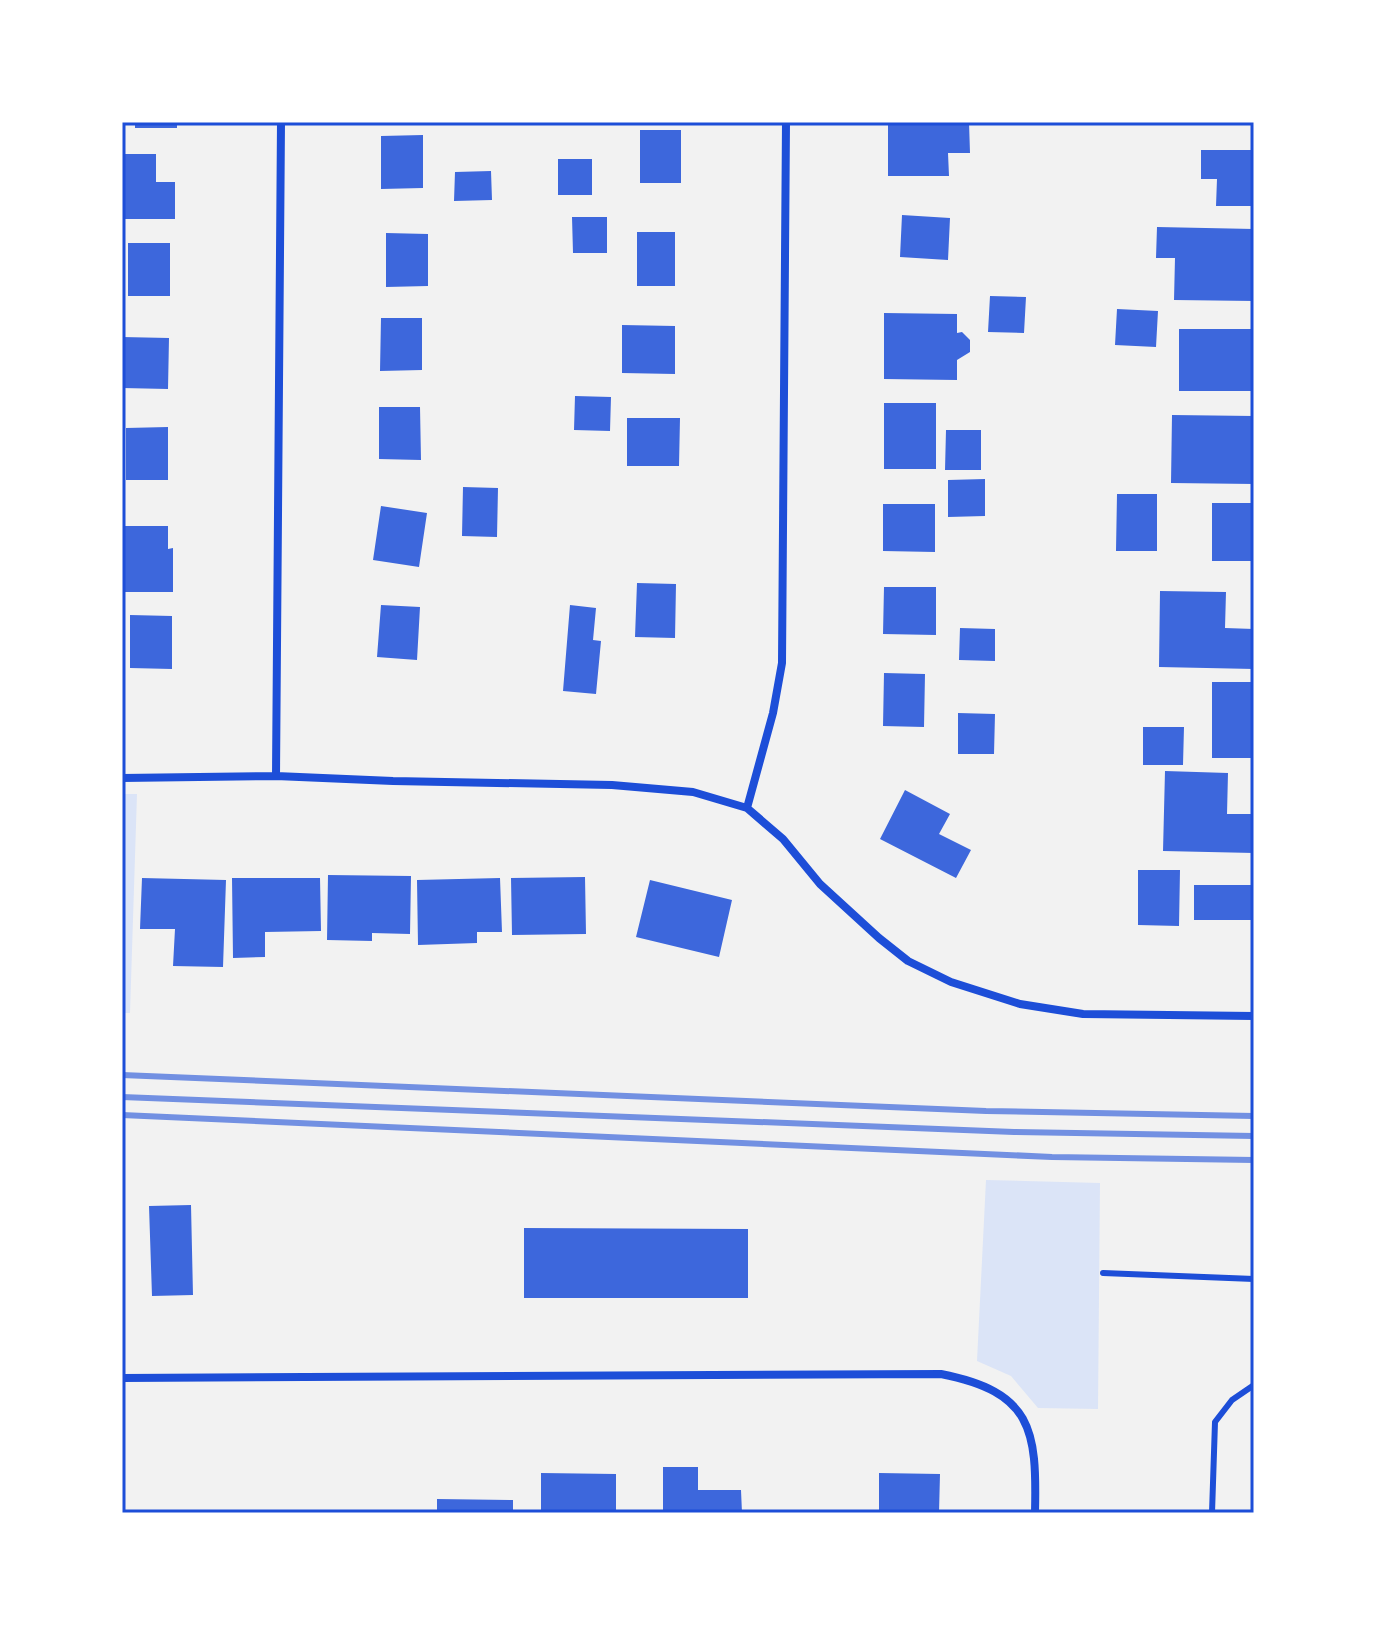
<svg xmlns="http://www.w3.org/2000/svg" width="1376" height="1635" font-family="'Golos Text',sans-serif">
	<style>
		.green { fill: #dbe4f7 }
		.building { fill: #3d67dc }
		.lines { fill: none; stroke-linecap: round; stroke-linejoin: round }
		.service { stroke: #1d4ed8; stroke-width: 6 }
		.minor { stroke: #1d4ed8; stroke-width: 8 }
		.rail { stroke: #7290e2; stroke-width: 6 }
		.neatline { fill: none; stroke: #1d4ed8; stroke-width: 3 }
	</style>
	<rect width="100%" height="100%" fill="#f2f2f2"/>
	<path class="green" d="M122,794H137L130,1013H122Z
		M986,1180L1100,1183L1098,1409L1038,1408L1011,1376L977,1361Z"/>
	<path class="building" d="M135,122H177V128H135Z
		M888,122H969L970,153H948L949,176H888Z
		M640,130H681V183H640Z
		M423,135V188L381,189V136Z
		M1201,150H1254V206H1216L1217,179H1201Z
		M122,154H156V182H175V219H122Z
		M558,159H592V195H558Z
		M491,171L492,200L454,201L455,172Z
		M902,215L950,218L948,260L900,257Z
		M572,217H607V253H573Z
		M1157,227L1254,229V301L1174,300L1175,258H1156Z
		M637,232H675V286H637Z
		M386,233L428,234V286L386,287Z
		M128,243H170V296H128Z
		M990,296L1026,297L1024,333L988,332Z
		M1117,309L1158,311L1156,347L1115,345Z
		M884,313L957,314V333L962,332L970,340V352L957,360V380L884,379Z
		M381,318H422V370L380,371Z
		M622,325L675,326V374L622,373Z
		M1179,329H1252L1251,391H1179Z
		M122,337L169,338L168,389L122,388Z
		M575,396L611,397L610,431L574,430Z
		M884,403H936V469H884Z
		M379,407H420L421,460L379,459Z
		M1172,415L1254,416V484L1171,483Z
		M627,418H680L679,466H627Z
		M168,427V480H126V428Z
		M946,430H981V470H945Z
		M985,479V516L948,517V480Z
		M463,487L498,488L497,537L462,536Z
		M1117,494H1157V551H1116Z
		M1212,503H1254V561H1212Z
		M883,504H935V552L883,551Z
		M381,506L427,513L419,567L373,560Z
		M122,526H168V549L173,548V592H122Z
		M637,583L676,584L675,638L635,637Z
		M884,587H936V635L883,634Z
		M1160,591L1226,592L1225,628L1254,629V669L1159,667Z
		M381,605L420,607L417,660L377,657Z
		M570,605L596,608L593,640L601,641L596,694L563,691Z
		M130,615L172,616V669L130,668Z
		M960,628L995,629V661L959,660Z
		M884,673L925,674L924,727L883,726Z
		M1212,682H1254V758H1212Z
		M958,713L995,714L994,754H958Z
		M1143,727H1184L1183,765H1143Z
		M1165,771L1228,773L1227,814H1254V853L1163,851Z
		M905,790L950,814L939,834L971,850L956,878L880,839Z
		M1138,870H1180L1179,926L1138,925Z
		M328,875L411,876L410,934L372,933V941L327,940Z
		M585,877L586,934L512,935L511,878Z
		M142,878L226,880L223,967L173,966L175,929H140Z
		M232,878H320L321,931L265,932V957L233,958Z
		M500,878L502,932H477V943L418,945L417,880Z
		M650,880L732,900L719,957L636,937Z
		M1194,885H1254V920H1194Z
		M191,1205L193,1295L152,1296L149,1206Z
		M524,1228L748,1229V1298H524Z
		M663,1467H698V1490H741L742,1513H663Z
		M541,1473L616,1474V1513H541Z
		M879,1473L940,1474L939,1513L879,1512Z
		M437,1499L513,1500V1513H437Z"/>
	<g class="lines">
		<path class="service" d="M1103,1273L1254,1279
			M1212,1513L1215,1422L1232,1400L1254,1385"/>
		<path class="minor" d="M276,776L281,122
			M122,778L276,776L393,781L612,785L693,792L747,808L783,839L820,884L879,938L908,961L951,982L1020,1004L1083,1014L1254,1016
			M747,808L773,713L782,663L786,122
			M122,1378L941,1374C1032,1392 1037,1429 1035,1513"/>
		<path class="rail" d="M122,1075L986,1111L1254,1116
			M122,1097L1014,1132L1254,1136
			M122,1115L1052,1157L1254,1160"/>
	</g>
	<rect width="1376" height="1635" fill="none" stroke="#ffffff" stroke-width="248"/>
	<rect x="124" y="124" width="1128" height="1387" class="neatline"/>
</svg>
